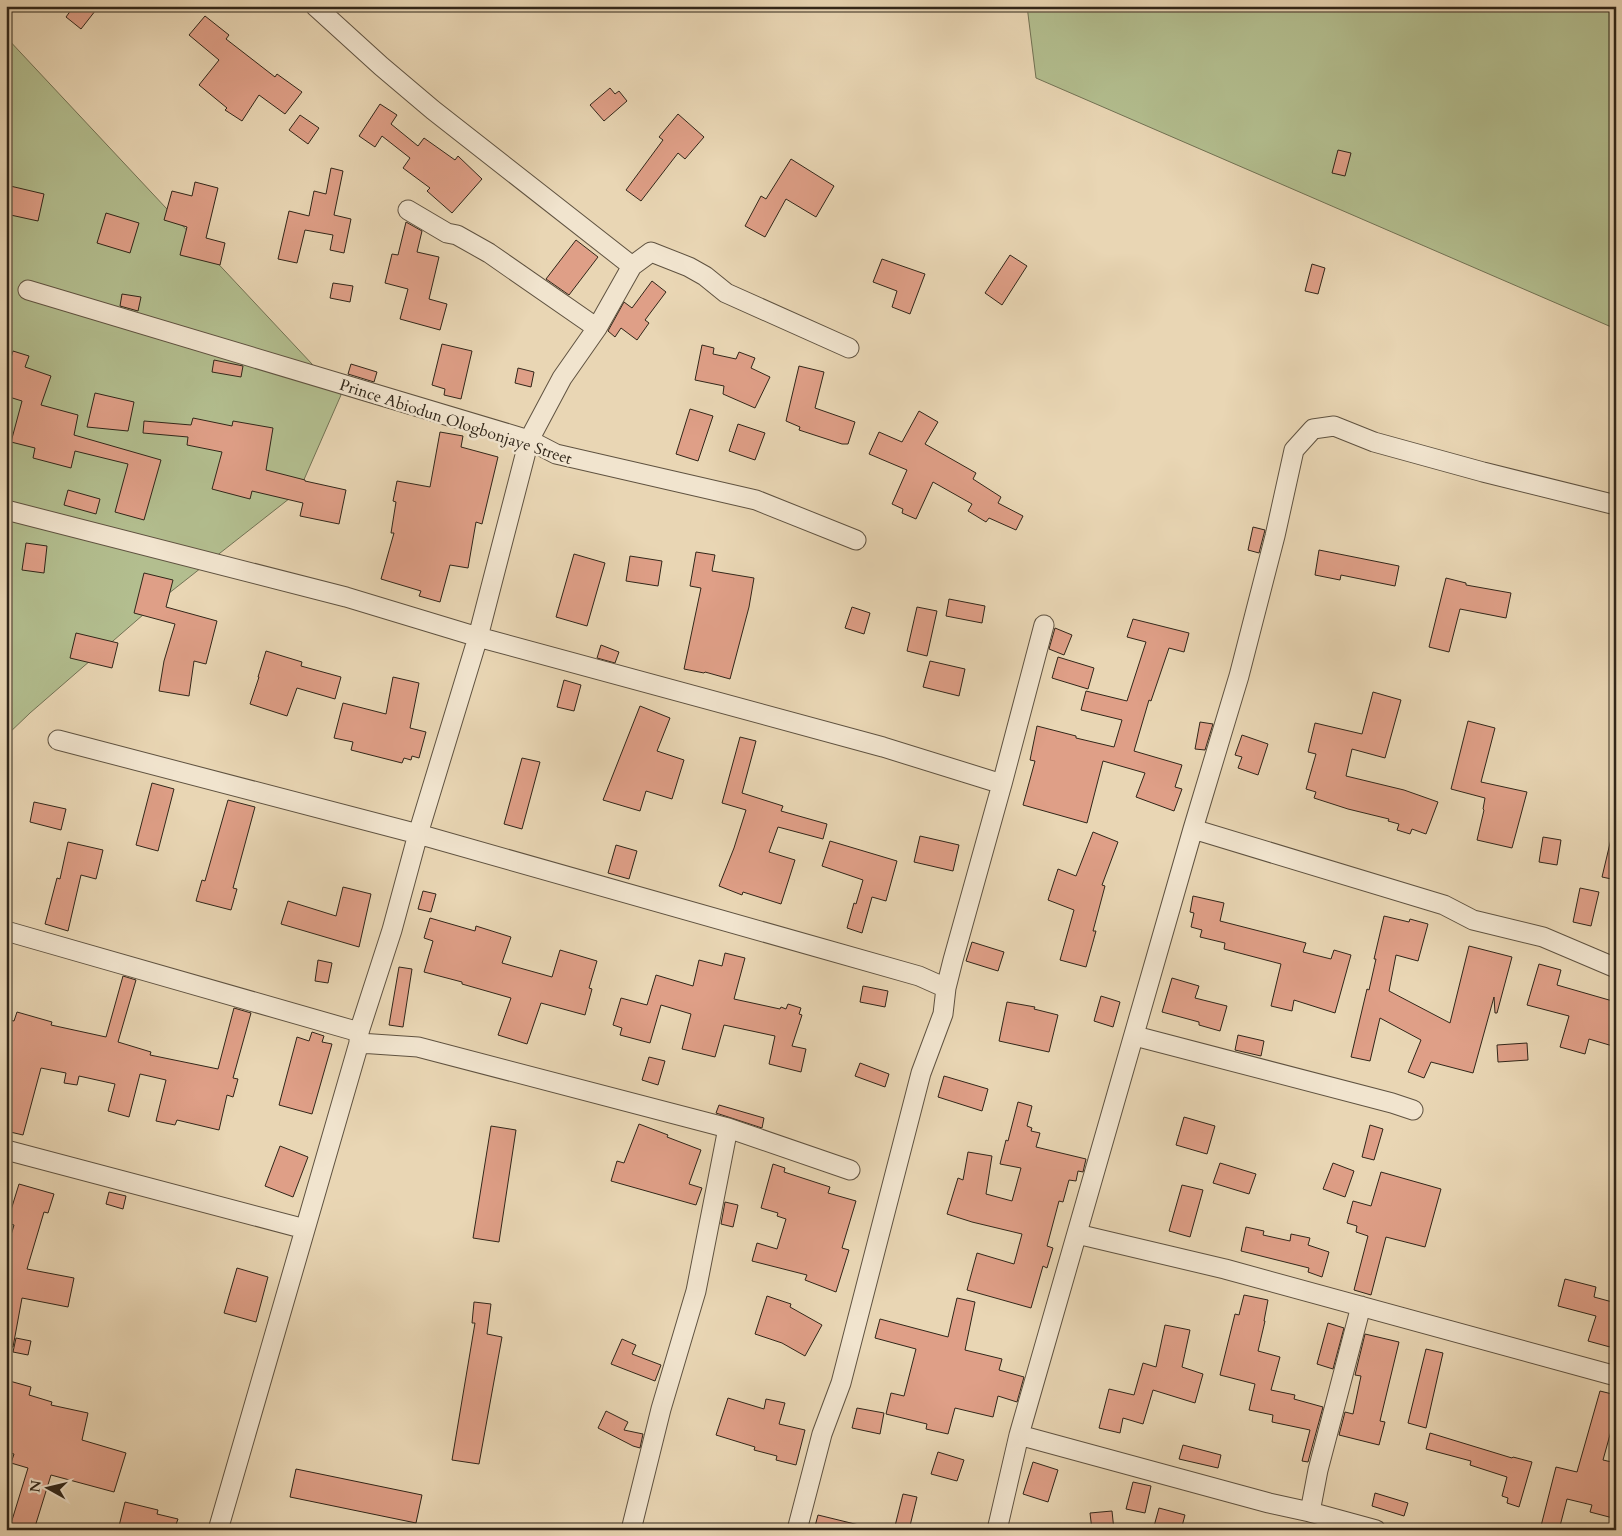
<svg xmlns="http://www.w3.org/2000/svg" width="1622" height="1536" font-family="Cardo,serif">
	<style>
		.green { fill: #b3be8f; stroke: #727254 }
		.building { fill: #df9f87; stroke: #312619 }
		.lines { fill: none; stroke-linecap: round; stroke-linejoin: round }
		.minor-casing { stroke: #5f5240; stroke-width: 21 }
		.minor { stroke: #f1e4ce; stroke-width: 19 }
		.labels { text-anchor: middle; stroke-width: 5; stroke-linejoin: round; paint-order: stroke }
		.street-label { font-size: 16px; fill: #312619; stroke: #f1e4ce }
	</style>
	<rect width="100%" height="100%" fill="#e9d6b4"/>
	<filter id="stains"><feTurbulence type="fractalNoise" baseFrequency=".004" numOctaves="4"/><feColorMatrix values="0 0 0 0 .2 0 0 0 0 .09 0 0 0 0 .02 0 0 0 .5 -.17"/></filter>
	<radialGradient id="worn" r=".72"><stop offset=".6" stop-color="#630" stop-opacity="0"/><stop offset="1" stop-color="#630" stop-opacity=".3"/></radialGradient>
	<path class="green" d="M1027,6H1616V329L1036,78Z
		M6,37L341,395L299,491L159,601L30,713L6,736Z"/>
	<path class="building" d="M74,6H99L81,29L66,17Z
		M205,16L229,35L226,39L275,77L277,74L302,92L285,114L259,95L242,121L225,110L227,108L199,85L219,60L189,35Z
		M610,88L615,94L619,91L627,101L604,121L590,105Z
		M380,104L397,115L391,124L418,146L424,138L455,160L458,156L482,179L452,213L427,191L430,188L403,168L410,158L382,136L375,147L359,136Z
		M678,114L704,137L685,159L678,153L641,201L626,190L663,140L659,137Z
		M300,115L319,128L308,144L289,130Z
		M1338,150L1351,153L1345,176L1332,173Z
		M791,159L834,186L816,217L786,199L765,237L745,226L761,196L766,199Z
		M331,168L343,171L334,215L351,219L344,253L330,250L333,235L305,230L297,263L278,259L289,211L309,216L314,191L326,194Z
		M195,182L218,188L206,238L225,243L220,265L180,255L187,227L164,220L172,191L192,196Z
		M6,185L44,194L38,221L6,214Z
		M106,213L139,223L130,253L97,243Z
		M406,222L422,231L417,252L439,257L429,299L447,304L440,330L400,319L408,289L385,283L392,254L398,255Z
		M576,240L598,257L569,295L546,279Z
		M1010,255L1027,266L1002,305L985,293Z
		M882,259L925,274L910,314L892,307L897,291L873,282Z
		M1312,264L1325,268L1318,294L1305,291Z
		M652,281L666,292L645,320L649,323L637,340L621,328L615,337L608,331L624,302L632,308Z
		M333,283L353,286L350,302L330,298Z
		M122,294L141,297L138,311L120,306Z
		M442,344L472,351L461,399L444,395L445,389L432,385Z
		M702,345L714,348L713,354L736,359L739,352L755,358L751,368L770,377L755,408L723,394L724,386L695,380Z
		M13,351L29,356L25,367L51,376L41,405L78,415L74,435L161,460L144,520L115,512L128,464L75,451L71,468L33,458L35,448L11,442L22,401L6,396V374Z
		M214,360L243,366L241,377L212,372Z
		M351,364L377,372L374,382L348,374Z
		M799,366L824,372L815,408L855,422L848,444H842L799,430L800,427L786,421Z
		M518,368L534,372L531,387L515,383Z
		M95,393L134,402L128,431L87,427Z
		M690,409L713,416L698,461L676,454Z
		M919,411L938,422L925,444L976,473L973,479L1001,497L998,503L1023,516L1016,530L989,518L986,522L968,511L972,504L933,482L916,519L902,513L903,509L892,504L907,470L869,454L879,432L902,442Z
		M193,418L232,426L233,421L273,428L266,470L305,480V481L346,490L339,524L300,516L303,503L252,491L250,499L212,489L222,452L187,445L188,437L143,433L144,421L191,425Z
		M738,424L765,433L755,460L729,451Z
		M440,432L463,436L461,447L498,457L482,524L476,522L468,568L450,565L440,602L419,596L421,591L381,579L394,533H391L396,502L393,501L397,481L430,487Z
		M68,490L100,499L96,514L64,505Z
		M1253,527L1265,530L1259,553L1248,550Z
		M26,543L47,546L44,573L22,570Z
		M1319,550L1399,566L1395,586L1341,575L1340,580L1315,575Z
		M696,552L715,555L712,571L754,578L749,607L730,679L705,672L704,673L684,669L701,588L690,586Z
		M574,554L605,563L587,626L556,617Z
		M630,556L662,561L658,586L626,581Z
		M144,573L173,580L166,607L217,621L206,664L194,661L189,696L159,691L164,661L175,624L134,613Z
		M1446,578L1466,583V585L1511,593L1506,618L1460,609L1449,652L1429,647Z
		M949,599L985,606L982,623L946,616Z
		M852,607L870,613L864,634L845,628Z
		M917,607L937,611L927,656L907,651Z
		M1133,619L1189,633L1184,652L1169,648L1151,701L1149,700L1134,751L1182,765L1175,787L1182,789L1174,811L1136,797L1145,773L1103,761L1087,823L1023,805L1035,761L1030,760L1037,726L1076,736V738L1114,747L1122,720L1081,710L1086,691L1127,701L1146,642L1127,637Z
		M1055,628L1072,635L1064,655L1049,649Z
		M76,633L118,643L112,668L70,658Z
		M601,645L619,652L615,663L597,658Z
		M266,651L302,662L301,666L341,677L335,699L297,688L287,716L250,704L259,677H258Z
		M1058,657L1094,668L1088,689L1052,678Z
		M930,661L965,669L959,696L923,687Z
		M393,677L419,683L410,728L426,732L419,758L412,756L411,760L404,758L402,763L351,750L353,742L334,738L343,703L386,714Z
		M564,680L581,685L574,711L557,707Z
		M1373,692L1401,700L1385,758L1352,749L1346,776L1404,790L1438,802L1426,834L1412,829L1410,834L1397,830L1399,824L1388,821L1389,819L1348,809L1314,798L1316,792L1306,789L1316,754L1308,752L1315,723L1362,734Z
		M640,706L670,718L657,751L684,760L672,799L646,791L640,811L603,800Z
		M1468,721L1495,728L1481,782L1527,792L1512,848L1477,840L1484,810L1483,809L1485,798L1451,789Z
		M1200,722L1213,724L1205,750L1195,749Z
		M1242,735L1268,744L1258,775L1238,768L1242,757L1235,755Z
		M740,737L756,741L742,793L783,806L781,811L827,824L823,839L778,827L769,852L795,860L781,904L743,892L742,895L719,886L734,848L746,810L722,803Z
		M522,758L540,762L522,829L504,824Z
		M152,783L174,789L158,851L136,845Z
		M228,800L255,807L233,888L237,889L231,910L196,901L202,880L205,881Z
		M34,802L66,809L61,830L30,822Z
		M1093,832L1118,842L1102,885L1105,886L1093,931H1096L1086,967L1060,960L1074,910L1048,900L1058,869L1076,876Z
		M920,836L959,845L953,871L914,862Z
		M1543,837L1561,840L1557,865L1539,862Z
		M1611,839L1616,840V880L1602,877Z
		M830,841L897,861L886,901L872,897L862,933L847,928L854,903L856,904L863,880L822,866Z
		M68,842L103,850L96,879L81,875L68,931L45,924L57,878L60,879Z
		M616,845L637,851L629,879L608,873Z
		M343,887L371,894L359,947L281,924L288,901L336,916Z
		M1580,888L1599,892L1591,926L1573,922Z
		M423,891L436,894L431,912L418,909Z
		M1193,896L1224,903L1220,921L1306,943L1303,952L1331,959L1334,950L1351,955L1335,1013L1294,1000L1292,1011L1271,1006L1281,964L1224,949L1225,943L1200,937L1202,930L1191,927L1194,913L1190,912Z
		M1384,916L1409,922L1410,919L1428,924L1418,961L1396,955L1389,991L1450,1023L1469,946L1512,957L1497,1013H1495L1494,997L1473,1073L1431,1062L1424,1078L1408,1072L1421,1040L1380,1018L1370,1061L1351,1057L1367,989L1369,990L1376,959H1374Z
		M430,918L475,931L476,926L511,937L502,963L552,977L560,950L597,961L589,988L592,989L585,1015L541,1003L527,1044L498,1035L511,998L462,984V982L424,972L433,941L424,938Z
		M972,942L1004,952L998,971L966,961Z
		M725,953L745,958L734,999L780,1009L781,1007L786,1009L788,1004L801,1008L799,1014L802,1015L792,1046L806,1049L801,1072L769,1064L775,1036L724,1025L715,1057L682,1049L691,1014L661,1005L650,1043L620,1035L622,1028L613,1025L621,998L647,1005L656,975L693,986L699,960L722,966Z
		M318,960L332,963L328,983L315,981Z
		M1539,964L1561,970L1557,985L1616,1002V1047L1589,1039L1585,1054L1560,1047L1569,1016L1527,1005Z
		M399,967L412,969L403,1027L389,1025Z
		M123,976L136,980L118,1042L151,1052L150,1055L218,1069L234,1008L251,1013L233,1078L238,1079L233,1097L227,1095L219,1130L177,1120L175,1125L156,1121L166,1080L140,1074L129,1117L108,1111L115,1084L79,1076L77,1085L64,1083L66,1073L41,1068L23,1135L6,1131V1019L14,1021L17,1012L52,1022L51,1025L106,1037Z
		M1172,978L1199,986L1195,998L1227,1006L1220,1031L1199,1025V1022L1162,1012Z
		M863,986L888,991L885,1007L860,1002Z
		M1101,996L1120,1002L1113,1027L1094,1021Z
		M1007,1002L1035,1007L1034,1009L1058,1015L1049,1052L999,1041Z
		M312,1032L324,1036L322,1042L332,1044L312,1114L279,1105L297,1037L309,1041Z
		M1238,1035L1264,1041L1261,1056L1235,1050Z
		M1527,1043L1528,1060L1498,1062L1497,1045Z
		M649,1057L665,1061L658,1085L642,1080Z
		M860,1063L889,1074L885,1087L855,1076Z
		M944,1076L988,1089L982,1111L938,1097Z
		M1018,1102L1032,1106L1027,1126L1032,1128L1031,1131L1040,1133L1036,1147L1086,1159L1083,1172L1078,1171L1076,1181L1069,1180L1063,1202L1059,1201L1047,1246L1053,1248L1047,1268L1043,1266L1031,1308L967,1290L977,1253L1014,1264L1022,1234L972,1222L947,1214L958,1178L963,1180L968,1152L992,1156L986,1194L1012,1201L1021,1168L1000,1164L1006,1140L1008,1141Z
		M719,1105L764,1118L762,1128L716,1113Z
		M1184,1117L1215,1126L1207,1154L1176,1145Z
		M639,1124L668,1135L667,1137L701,1150L689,1184L702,1188L696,1205L611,1181L617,1161L624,1163Z
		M1370,1125L1383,1129L1374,1160L1362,1157Z
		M491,1126L516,1130L499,1242L473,1238Z
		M280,1146L308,1157L293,1197L265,1186Z
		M1220,1163L1256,1174L1249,1194L1213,1183Z
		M1333,1163L1354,1171L1345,1197L1323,1189Z
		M773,1164L785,1168L784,1172L830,1187L828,1193L856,1201L842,1248L849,1250L836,1292L805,1280L807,1275L752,1261L757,1243L777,1249L786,1219L777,1216L778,1213L761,1208Z
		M1381,1172L1441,1189L1425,1247L1386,1237L1371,1295L1354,1290L1368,1236L1356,1232L1357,1226L1347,1223L1353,1201L1371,1206Z
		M19,1184L54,1194L48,1213L44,1212L27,1269L74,1278L68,1307L22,1298L13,1347H6V1252L14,1225L7,1223Z
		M1182,1185L1203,1190L1190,1237L1169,1231Z
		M109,1192L126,1196L123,1209L106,1204Z
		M725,1202L738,1205L733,1227L721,1224Z
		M1246,1227L1264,1231L1263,1235L1290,1241L1291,1234L1310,1238L1308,1245L1329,1252L1322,1277L1308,1272L1309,1268L1241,1251Z
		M237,1268L268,1277L256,1322L224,1313Z
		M1565,1279L1596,1287L1594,1297L1616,1303V1325L1610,1347L1588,1341L1596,1316L1558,1306Z
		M1244,1295L1268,1300L1264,1321H1265L1258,1351L1280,1357L1271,1390L1295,1395L1294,1399L1323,1407L1308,1462L1302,1461L1310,1430L1272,1422L1273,1415L1249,1410L1255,1384L1220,1375L1235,1314L1239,1315Z
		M767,1296L791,1304L790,1307L822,1325L805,1356L782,1343L755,1334Z
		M957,1298L975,1302L965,1350L1002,1359L999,1370L1024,1377L1017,1402L998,1396L993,1417L955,1408L948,1434L926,1429L927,1424L886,1414L891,1393L904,1396L916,1349L875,1338L880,1319L948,1337Z
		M474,1302L491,1304L487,1334L502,1337L479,1464L452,1460L475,1323H472Z
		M1328,1323L1344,1328L1333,1369L1317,1364Z
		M1165,1325L1190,1330L1182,1367L1203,1374L1195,1403L1153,1390L1143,1424L1123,1418L1120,1433L1099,1428L1109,1389L1134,1395L1143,1363L1156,1367Z
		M1365,1334L1399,1342L1380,1421L1385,1422L1379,1445L1339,1435L1345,1412L1353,1414L1361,1376L1355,1375Z
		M16,1338L31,1341L28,1355L13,1352Z
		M622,1339L636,1345L632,1354L661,1365L655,1381L611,1364Z
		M1426,1349L1443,1353L1426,1428L1408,1423Z
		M6,1380L31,1387L29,1395L52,1402L51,1405L88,1413L82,1440L126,1453L114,1492L51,1475L34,1530H9L28,1468L11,1463L14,1454L6,1452Z
		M1600,1391L1616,1395V1413L1603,1460L1616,1463V1507L1613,1518L1590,1512L1592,1505L1567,1499L1559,1530H1540L1556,1467L1577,1472Z
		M728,1398L764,1409L766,1399L785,1403L779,1424L805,1430L796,1465L776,1460L777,1456L754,1450L755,1447L716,1435Z
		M857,1408L884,1413L880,1434L852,1428Z
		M606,1411L628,1422L624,1430L643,1434L640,1448L633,1446L598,1428Z
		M1430,1433L1512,1458L1513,1457L1532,1462L1519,1507L1507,1503L1508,1498L1502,1496L1507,1477L1470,1465L1471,1461L1426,1449Z
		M1183,1445L1221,1455L1218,1468L1179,1459Z
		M938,1452L964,1460L957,1481L931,1474Z
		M1033,1462L1058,1470L1048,1502L1023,1494Z
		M296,1469L422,1495L416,1523L290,1497Z
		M1133,1482L1151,1486L1145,1513L1126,1509Z
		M1375,1493L1408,1503L1404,1516L1372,1506Z
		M903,1494L917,1497L909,1530H894Z
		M125,1502L158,1510L157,1514L178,1519L174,1530H118Z
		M1159,1508L1185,1515L1181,1530H1153Z
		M1112,1511L1114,1530H1092L1090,1513Z
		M818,1515L859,1525V1530H814Z"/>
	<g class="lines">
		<defs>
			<path id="minor" d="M315,6L381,66L433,110L632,266
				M408,210L447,233L457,235L489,253L597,328
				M28,290L529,440L556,454L756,500L856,540
				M6,510L346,597L478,637L883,747L1002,784L953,960L946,988L943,1014L921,1073L841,1383L822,1434L797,1530
				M58,740L418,834L919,976L946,988
				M1002,784L1044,625
				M1193,829L1444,905L1473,920L1543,937L1616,968
				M6,931L359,1032
				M1135,1036L1392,1103L1413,1110
				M359,1043L418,1047L728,1128L850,1170
				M6,1150L305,1229
				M1077,1234L1225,1269L1616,1376
				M1019,1435L1269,1503L1310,1512L1318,1470L1361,1306
				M1310,1512L1376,1530
				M218,1530L359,1043V1032L392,930L418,834L478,637L529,440L562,378L597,328L632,266L651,252L689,267L705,276L726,293L849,348
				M631,1530L661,1409L696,1291L728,1128
				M997,1530L1019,1435L1193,829L1239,676L1275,536L1294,450L1313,429L1334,426L1374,442L1483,472L1616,505"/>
		</defs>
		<use href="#minor" class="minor-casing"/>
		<use href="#minor" class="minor"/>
	</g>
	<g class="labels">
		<g class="street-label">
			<text transform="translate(456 421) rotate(18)" y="6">Prince Abiodun Ologbonjaye Street</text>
		</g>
	</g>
	<rect width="1622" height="1536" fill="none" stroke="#e9d6b4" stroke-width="25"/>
	<rect x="8" y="8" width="1607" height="1521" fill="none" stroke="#312619" stroke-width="2.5"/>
	<rect x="12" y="12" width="1597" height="1511" fill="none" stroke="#312619"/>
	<g transform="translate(48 1488) rotate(278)" stroke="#f1e4ce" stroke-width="4" paint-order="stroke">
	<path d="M0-4L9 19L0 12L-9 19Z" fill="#312619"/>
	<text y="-8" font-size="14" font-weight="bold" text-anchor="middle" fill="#312619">N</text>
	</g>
	<rect width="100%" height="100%" filter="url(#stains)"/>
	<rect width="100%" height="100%" fill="url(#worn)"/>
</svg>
